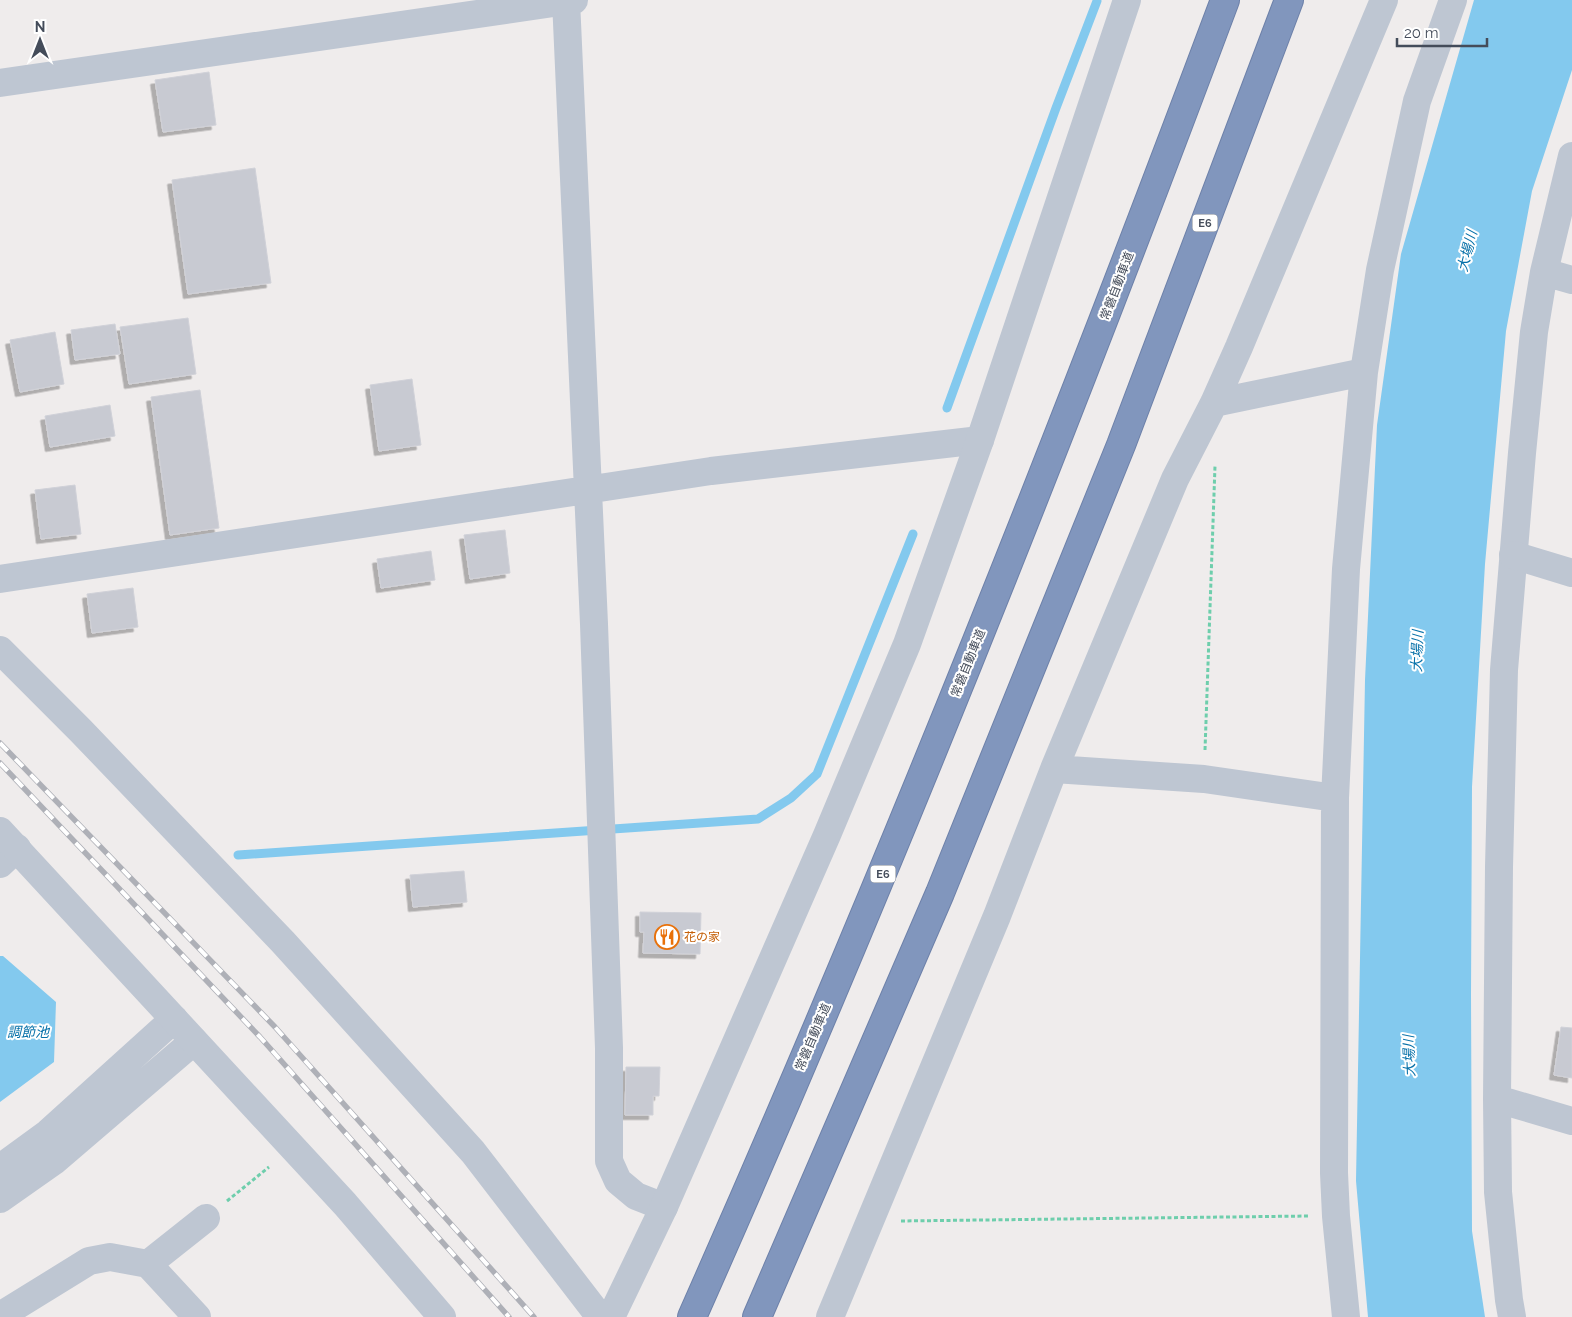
<svg xmlns="http://www.w3.org/2000/svg" width="1572" height="1317" font-family="Raleway,'Noto Sans JP',sans-serif">
	<style>
		.water { fill: #83c9ee }
		.lines { fill: none; stroke-linecap: round; stroke-linejoin: round }
		.stream { stroke: #83c9ee; stroke-width: 9 }
		.building { fill: #c8cad2; stroke: #d0d1d8; filter: url(#shadow) }
		.motorway-casing { stroke: #6d81a9; stroke-width: 30 }
		.path { stroke: #6eceac; stroke-width: 3; stroke-dasharray: 4 2.5; stroke-linecap: butt }
		.minor { stroke: #bec6d2; stroke-width: 28 }
		.tertiary { stroke: #bec6d2; stroke-width: 28 }
		.motorway { stroke: #8196bd; stroke-width: 28 }
		.rail-casing { stroke: #aeb0b7; stroke-width: 5.5 }
		.rail { stroke: #fff; stroke-width: 4; stroke-dasharray: 11; stroke-linecap: butt }
		.labels { text-anchor: middle; stroke-width: 4; stroke-linejoin: round; paint-order: stroke }
		.shield { fill: #fff; stroke: #7c828c; stroke-width: 1 }
		.shield-label { font-size: 11px; font-weight: bold; fill: #444c5a }
		.street-label { font-size: 12px; fill: #444c5a; stroke: #fff }
		.food-label { font-size: 12px; fill: #c56008; stroke: #fff; text-anchor: start }
		.water-label { font-size: 14px; font-style: italic; fill: #0771a9; stroke: #fff }
	</style>
	<defs>
		<filter id="shadow"><feDropShadow dx="-4.5" dy="4.5" stdDeviation="0" flood-color="#0004"/></filter>
	</defs>
	<rect width="100%" height="100%" fill="#efecec"/>
	<path class="water" d="M1474,0H1572V70L1532,191L1506,331L1485,564L1472,787L1471,994L1472,1231L1485,1317H1368L1356,1181L1365,680L1377,425L1401,254Z
		M0,956H3L56,1002L54,1062L0,1102Z"/>
	<g class="lines">
		<path class="stream" d="M947,408L1056,108L1097,1
			M238,855L758,819L791,798L817,774L913,534"/>
	</g>
	<path class="building" d="M209,72L216,125L163,132L155,80Z
		M255,168L271,283L188,294L172,180Z
		M188,318L196,374L129,384L120,327Z
		M115,324L120,354L75,360L71,330Z
		M55,332L64,384L20,392L10,340Z
		M412,379L421,445L379,451L370,385Z
		M200,390L219,528L170,535L151,397Z
		M110,405L115,436L50,447L45,416Z
		M75,485L81,534L41,539L35,490Z
		M505,530L510,573L470,579L464,535Z
		M431,551L435,580L381,588L377,559Z
		M133,588L138,627L92,633L87,594Z
		M464,871L467,902L413,907L410,875Z
		M640,912L701,913L700,954L643,953L644,932H640Z
		M1561,1027L1572,1028V1078L1554,1075Z
		M626,1067H660L659,1096H653V1115H625Z"/>
	<g class="lines">
		<defs>
			<path id="motorway" d="M692,1317C884,884 1059,444 1225,0
				M757,1317L940,893L1121,445L1289,0"/>
		</defs>
		<use href="#motorway" class="motorway-casing"/>
		<path class="path" d="M1205,750L1215,466
			M227,1201L269,1167
			M901,1221L1308,1216"/>
		<path class="minor" d="M566,0L594,624L609,1048V1161L618,1181L636,1196L664,1207
			M0,83L574,0
			M1544,272L1572,280
			M1214,403L1364,372
			M0,579L711,471L980,440
			M1054,769L1204,779L1335,798
			M0,864L17,848
			M1497,1099L1572,1121
			M0,1168L48,1133L174,1019
			M0,1199L54,1161L194,1041
			M148,1264L206,1218
			M0,1316L89,1261L110,1257L148,1264L197,1317
			M830,1317L997,916L1054,769L1175,479L1214,403L1239,347L1384,0
			M1346,1317L1336,1216L1334,1173L1335,798L1346,569L1364,372L1380,270L1417,101L1453,0
			M1512,1317L1509,1300L1498,1192L1497,1099L1499,867L1504,670L1522,453L1534,332L1544,272L1572,156"/>
		<path class="tertiary" d="M1513,555L1572,573
			M0,650L81,731L283,942L473,1152L600,1317
			M0,831L345,1204L442,1317
			M611,1317L664,1207L827,835L907,644L980,440L1127,0"/>
		<use href="#motorway" class="motorway"/>
		<defs>
			<path id="rail" d="M0,743L275,1027L534,1317
				M0,763L260,1037L509,1317"/>
		</defs>
		<use href="#rail" class="rail-casing"/>
		<use href="#rail" class="rail"/>
	</g>
	<defs>
		<symbol id="restaurant-ring" viewBox="-11 -11 22 22"><circle r="9.5" fill="#fff" stroke="#e8710a" stroke-width="1.5"/><path d="M-5-6h1v4h1v-4h1v4h1v-4h1v5L-1.5 .5V6h-2V.5L-5-1ZM5-6V6H3V1.5H1.5Q1.5-4 5-6Z" fill="#e8710a"/></symbol>
	</defs>
	<g fill-rule="evenodd">
		<use href="#restaurant-ring" x="653" y="923" width="28" height="28"/>
	</g>
	<g class="labels">
		<g class="shield">
			<rect x="1192.5" y="214.5" width="25" height="17" rx="4"/>
			<rect x="870.5" y="865.5" width="25" height="17" rx="4"/>
		</g>
		<g class="shield-label">
			<text x="1205" y="227">E6</text>
			<text x="883" y="878">E6</text>
		</g>
		<g class="street-label">
			<text transform="translate(1117 286) rotate(-69)" y="4">常磐自動車道</text>
			<text transform="translate(968 663) rotate(-68)" y="4">常磐自動車道</text>
			<text transform="translate(813 1037) rotate(-67)" y="4">常磐自動車道</text>
		</g>
		<g class="food-label">
			<text x="684" y="941">花の家</text>
		</g>
		<g class="water-label">
			<text transform="translate(1467 251) rotate(-76)" y="5">大場川</text>
			<text transform="translate(1417 651) rotate(-88)" y="5">大場川</text>
			<text x="28" y="1037">調節池</text>
			<text transform="translate(1409 1056) rotate(-92)" y="5">大場川</text>
		</g>
	</g>
	<g transform="translate(40 40)" stroke="#ffffff" stroke-width="4" paint-order="stroke">
	<path d="M0-4L9 19L0 12L-9 19Z" fill="#444c5a"/>
	<text y="-8" font-size="14" font-weight="bold" text-anchor="middle" fill="#444c5a">N</text>
	</g>
	<path d="M1397 38v8h90v-8" fill="none" stroke="#444c5a" stroke-width="2.5"/>
	<text x="1404" y="38" font-size="15" fill="#444c5a" stroke="#ffffff" stroke-width="4" paint-order="stroke">20 m</text>
</svg>
